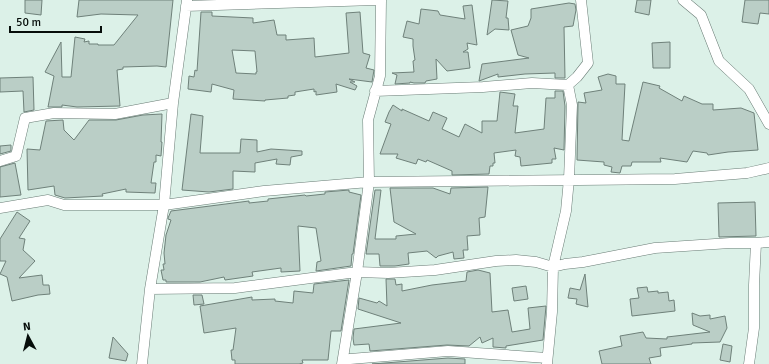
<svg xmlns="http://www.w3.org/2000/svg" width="769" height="364" font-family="Signika,sans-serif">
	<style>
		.building { fill: #bacec6; stroke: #6f817a; fill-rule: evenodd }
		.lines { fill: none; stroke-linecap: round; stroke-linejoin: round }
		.street-casing { stroke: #697c75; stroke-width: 11 }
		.street { stroke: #fff; stroke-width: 10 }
	</style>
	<rect width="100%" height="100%" fill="#dcf1e8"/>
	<path class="building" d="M25,0H42L41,15L25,13Z
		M79,0H173L166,67L157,66L123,67V69L117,70L120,106L77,107L62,105V107H48L54,76L45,72L61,42L62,77H71L75,37L85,39L84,42L89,41V44H98V45H114L138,15L101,14L77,17Z
		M492,0L508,1L506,18H508L509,30L495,29L487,35Z
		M637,0H651L649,15L635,12Z
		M745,0H769V14L760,13L758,24L742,22Z
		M569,3L575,4L576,10L573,26L564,27L565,78H555V73L525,74L498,77V74L479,81L482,64L529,58L518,55L511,30L528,26L531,18V9Z
		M472,5L477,45L467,43L468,49L463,52H468L470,68L447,71L436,59L437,79L426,81L425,83H414L410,82V83L395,84L397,75L392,73L414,72L413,61L415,60L413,46V39L403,37L407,21L419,24L421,9L438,11L440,15L465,19L463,6Z
		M201,12H212V16L253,18V23L274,20L277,35H286V40L314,38L315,57L349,53L346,13L360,12L363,53L370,55L366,68L374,70L372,82L349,79L355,82H350L357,86L355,90L336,84L337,92L316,95V91L314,92V89L295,92V95L288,96V98L265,100V101L233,99L234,90L212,84L211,92L188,89L189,76L194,77L195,70L197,71ZM232,50L255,51L257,72H256V74L236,73Z
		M670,42V68H653L652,43Z
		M608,74L616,76V84H625L622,140L629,141L643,82L660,86L659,88L682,101L684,96L702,104H713V110L741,108L754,113L758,150L728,152L708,155L707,153L693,151L687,162L660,158L661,162H632L631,166H622L620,173L611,172L612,167L604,165V162L577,160L578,102L586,103L584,93L602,90L598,77Z
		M33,77L34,110L24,112L23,91L0,92V78Z
		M555,91H563L565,106L564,150L554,148L556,159H552V163L521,166L520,157L515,156L516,150L494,153L495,163H493V166H490L489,174L452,175V171L427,160L426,162L418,159L416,164L396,158L398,154H380L391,124L385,122L389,112L393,105L402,111V109L429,121L433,112L447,118L442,129L459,137L465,124L482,133V121H497L500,92L515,94L513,106H518L515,133L544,129L546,98H555Z
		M162,114L161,142H162L161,156L156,155V162H154L151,183H156L155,193L126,192V189L102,194L103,196L65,198L55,195L54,186L28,190L27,149L40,150L46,121L63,120L64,130L74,140L89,120H116L143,115Z
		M191,114L203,116L200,153H240L241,139L257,140V152L271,149L302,151V155L291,157L290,165L276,164L277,159L255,163V172L233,171V189L209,192L182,190Z
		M11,145V151L0,154V146Z
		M15,163L21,195L0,197V167Z
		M488,187L485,217L479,218L480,235L467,236L468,250H463L464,258L454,259L453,252L438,256L436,258L427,251L408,253L409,264L395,266H380L379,254H366L375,190H381L375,239H396V236L416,234L394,222L390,188H433L450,194L451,188Z
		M349,190V192L361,195L353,254H352L351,266L316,271L317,262L321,261L316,228L298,226L300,271L281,272V268L252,272L253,276L225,280L224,277L200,282H166V280H163L161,270H164L163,264H165L164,253L166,235L171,220L168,219V218L171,211L249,201V203L268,201V199L305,195L306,196L325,194V192Z
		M755,202L756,236L719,237L718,203Z
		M17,212L30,221L19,238L25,239L23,250L35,261L19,278L42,275L43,285H49L50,294L38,295L12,301L7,277L0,274L6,261H0V239Z
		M478,270L490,273L492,312L508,310L512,332L530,329L528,308L546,306L543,340L506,346V348L493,347V338L482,343L480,337L469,346L447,345L370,351L369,344L354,345L353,338L354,329L401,323L358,309L359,298L377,303L379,301L387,306L386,279H395L396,285L402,284V291L432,285L466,281L467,272Z
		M585,274L588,307L576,304L577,299L568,298L570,288L580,290Z
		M349,280L341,331H331L328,360H302L303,363L299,364H235V360H232L231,350H233L236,328L204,333L200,306L252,297V300L275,299V301L293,303L294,291L313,293L314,284Z
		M526,286L528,299L514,301L512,288Z
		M647,287L648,292L658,291V293L668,292L669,301L674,300L675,311L632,316L630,299L639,298L637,288Z
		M193,295H202L204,304L194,305Z
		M692,313L700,316L710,315V319L725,316L727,328L720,342L692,343V344L660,348L661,356L649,358L651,364H602L599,351L622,346L620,336L643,332L646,338L667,339V337L710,332L693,325Z
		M113,337L128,354L126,361L109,358Z
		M723,344L732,346L730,362L720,360Z
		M448,358L465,359V364H372Z"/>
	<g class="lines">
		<defs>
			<path id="street" d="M683,0L701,15L719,61L749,89L769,124
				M186,6L376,0
				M375,91L483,87L532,83L568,85
				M0,161L16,156L25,118L54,113L115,114L173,103
				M0,208L48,200L64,205H164L264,191L369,182L675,179L747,173L769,168
				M150,289L235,288L357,272L388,273L435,270L496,261L516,260L536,262L553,267L565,264L583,262L655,248L730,243H756L769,242
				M142,364L150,289L164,205L173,103L187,0
				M342,364L357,272L369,182L368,120L380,76L381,0
				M342,364L350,359L448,351L547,358
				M547,364L552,312L553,267L566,211L569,179L572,105L568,85L577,77L588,63L581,0
				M749,364L754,328V285L756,243"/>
		</defs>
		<use href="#street" class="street-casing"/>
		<use href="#street" class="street"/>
	</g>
	<g transform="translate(28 336) rotate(353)" stroke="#dcf1e8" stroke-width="3" paint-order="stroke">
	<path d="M0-3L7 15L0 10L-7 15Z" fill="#060d0a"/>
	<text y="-6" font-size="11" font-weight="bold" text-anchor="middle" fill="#060d0a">N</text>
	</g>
	<path d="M10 26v6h91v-6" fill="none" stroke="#060d0a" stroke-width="2"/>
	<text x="16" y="26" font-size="12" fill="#060d0a" stroke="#dcf1e8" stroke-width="3" paint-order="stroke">50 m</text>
</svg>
